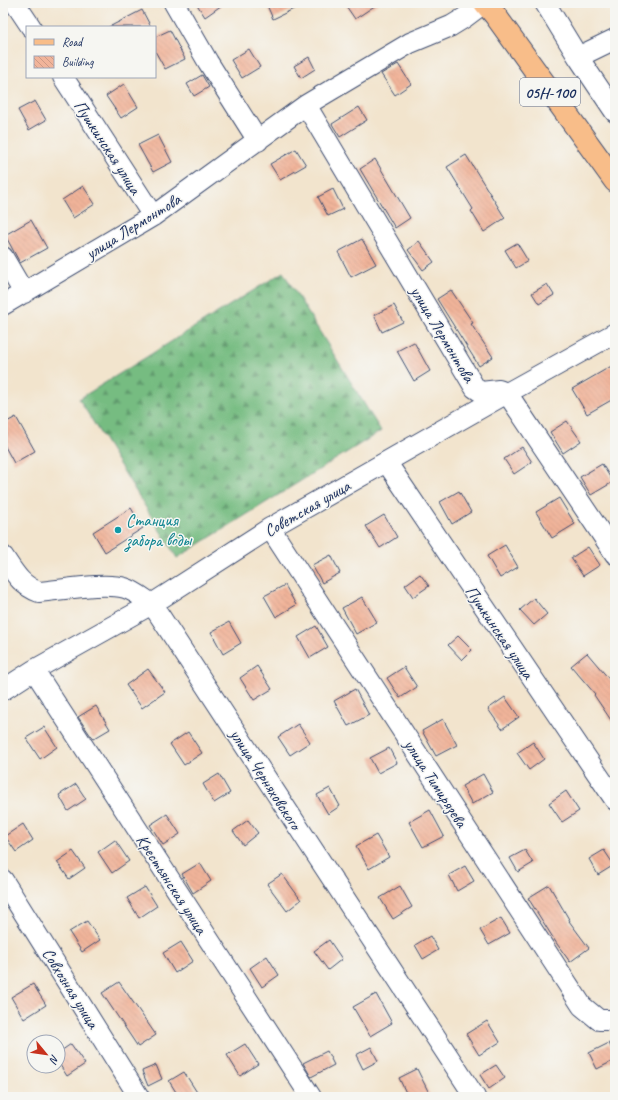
<svg xmlns="http://www.w3.org/2000/svg" width="618" height="1100" font-family="Caveat,sans-serif">
	<style>
		.forest { fill: url(#forest-firs); stroke: #487670 }
		.building { fill: url(#building-back-hatch) }
		.lines { fill: none; stroke-linecap: round; stroke-linejoin: round }
		.minor-casing { stroke: #3b4a6f; stroke-width: 22 }
		.major-casing { stroke: #3b4a6f; stroke-width: 24 }
		.minor { stroke: #fff; stroke-width: 20 }
		.major { stroke: #f8bd89; stroke-width: 22 }
		.culture-dot { fill: #0f9aa8; stroke: #f6f6f2; stroke-width: 1.5 }
		.labels { text-anchor: middle; stroke-width: 3; stroke-linejoin: round; paint-order: stroke }
		.shield { fill: #f6f6f2; stroke: #5d6b8a; stroke-width: 1 }
		.shield-label { font-size: 16px; font-weight: bold; fill: #1b2f5e }
		.street-label { font-size: 17px; fill: #1b2f5e; stroke: #f6f6f2 }
		.culture-label { font-size: 17px; fill: #0d838f; stroke: #f6f6f2; text-anchor: start }
	</style>
	<defs>
		<pattern id="forest-firs" width="22" height="20" patternUnits="userSpaceOnUse"><rect width="22" height="20" fill="#76bc81"/><path d="M5 1l3.5 6h-7zM16 11l3.5 6h-7z" fill="#60996d"/></pattern>
		<pattern id="building-back-hatch" width="6" height="6" patternUnits="userSpaceOnUse"><rect width="6" height="6" fill="#f1b49a"/><path d="M-1 5l2 2M0 0l6 6M5-1l2 2" fill="none" stroke="#ce9b87"/></pattern>
	</defs>
	<rect width="100%" height="100%" fill="#f6f6f2"/>
	<filter id="ink" filterUnits="userSpaceOnUse"><feTurbulence type="fractalNoise" baseFrequency=".025" numOctaves="2"/><feDisplacementMap in="SourceGraphic" scale="8" xChannelSelector="R" yChannelSelector="G"/><feConvolveMatrix kernelMatrix="1 2 1 2 8 2 1 2 1" color-interpolation-filters="sRGB"/></filter>
	<filter id="wash" filterUnits="userSpaceOnUse"><feTurbulence type="fractalNoise" baseFrequency=".012" numOctaves="4" result="noise"/><feDisplacementMap in="SourceGraphic" scale="16" xChannelSelector="R" yChannelSelector="G"/><feGaussianBlur stdDeviation="0.9" result="paint"/><feColorMatrix in="noise" values="0 0 0 0 0 0 0 0 0 0 0 0 0 0 0 0 0 1.4 0 .05"/><feComposite in="paint" operator="in"/></filter>
	<g filter="url(#wash)">
		<rect width="100%" height="100%" fill="#f2e4cd"/>
		<path class="forest" d="M283,272L381,431L177,558L79,399Z"/>
		<g id="blocks">
			<path class="building" d="M196,3H225L205,17Z
				M266,3H306L273,19Z
				M344,3H379L355,19Z
				M142,10L151,27H109Z
				M170,30L185,59L165,69L155,51V37Z
				M249,49L260,67L242,78L231,60Z
				M309,57L315,69L301,78L294,66Z
				M398,64L411,84L395,95L381,74Z
				M202,75L209,87L194,96L187,84Z
				M124,84L138,107L121,118L106,96Z
				M35,101L46,120L29,130L18,110Z
				M359,107L367,120L340,137L332,124Z
				M158,135L172,162L153,172L138,145Z
				M296,149L306,165L280,180L270,164Z
				M466,155L505,218L484,232L471,211L473,209L447,167Z
				M375,159L410,218L395,228L360,169Z
				M83,186L95,204L73,218L62,200Z
				M333,189L343,209L328,216L318,197Z
				M31,220L47,248L20,263L5,235Z
				M362,239L376,264L351,277L338,252Z
				M419,241L434,262L423,270L408,250Z
				M517,243L528,261L516,268L505,250Z
				M547,284L554,295L539,304L532,293Z
				M451,290L473,323L471,324L493,357L479,366L437,299Z
				M394,305L403,322L382,332L374,315Z
				M414,342L430,371L414,381L397,351Z
				M615,364V398L587,414L572,389Z
				M16,417L35,451L14,463L3,443V424Z
				M567,421L581,441L563,453L550,432Z
				M522,447L532,462L514,474L504,459Z
				M602,464L613,482L591,495L580,477Z
				M459,491L471,512L452,524L440,502Z
				M559,498L575,524L552,538L536,512Z
				M131,508L143,528L105,552L93,532Z
				M384,515L397,537L380,548L366,526Z
				M505,545L518,567L500,578L487,556Z
				M588,547L600,565L583,576L571,558Z
				M331,555L340,573L322,583L312,565Z
				M420,574L429,586L413,597L405,585Z
				M285,585L296,605L276,617L264,596Z
				M362,597L377,622L356,634L342,608Z
				M534,598L547,614L534,625L520,610Z
				M229,622L241,643L223,654L211,632Z
				M316,626L328,647L310,658L298,637Z
				M458,636L472,650L462,660L448,645Z
				M587,653L615,686V726L594,695L595,694L571,666Z
				M257,666L272,689L254,700L240,678Z
				M404,667L417,687L400,698L387,678Z
				M148,669L165,692L142,708L126,685Z
				M355,689L369,715L348,726L334,701Z
				M505,697L519,717L502,729L488,709Z
				M96,706L110,729L93,739L78,717Z
				M443,719L457,745L436,756L422,731Z
				M298,724L310,742L290,755L278,737Z
				M44,727L57,747L40,759L26,738Z
				M188,732L202,753L184,765L170,744Z
				M533,742L544,759L529,770L517,753Z
				M389,748L397,763L378,773L370,758Z
				M219,774L230,793L214,803L203,784Z
				M483,774L493,792L472,804L462,786Z
				M76,784L86,799L68,811L59,795Z
				M330,788L340,806L328,814L317,795Z
				M566,791L579,811L562,822L549,803Z
				M430,810L444,836L423,847L409,822Z
				M167,814L180,834L163,845L150,825Z
				M248,820L258,833L243,845L233,831Z
				M23,824L33,840L16,852L5,836Z
				M376,835L389,857L369,869L356,846Z
				M115,840L129,861L112,873L98,852Z
				M525,850L533,863L518,872L510,858Z
				M604,850L614,865L598,875L589,859Z
				M73,851L85,868L69,879L57,862Z
				M200,863L211,881L193,893L182,874Z
				M465,866L474,881L457,891L449,875Z
				M282,874L301,900L287,911L267,884Z
				M549,885L570,921H569L589,948L570,962L557,944L528,898Z
				M400,886L412,907L393,919L380,898Z
				M145,887L157,906L139,918L127,898Z
				M501,918L510,933L489,945L480,930Z
				M87,921L100,940L82,952L69,932Z
				M430,936L438,950L423,959L415,945Z
				M329,940L342,959L328,970L314,951Z
				M181,942L193,961L175,973L163,953Z
				M267,956L279,975L262,987L250,968Z
				M119,982L156,1035L138,1047L102,993Z
				M33,984L46,1005L24,1019L11,997Z
				M376,994L392,1023L370,1036L353,1007Z
				M487,1021L500,1042L479,1055L466,1034Z
				M609,1043L615,1056V1060L597,1069L589,1053Z
				M71,1044L85,1064L67,1076L58,1062V1053Z
				M245,1044L258,1064L240,1076L227,1055Z
				M371,1047L378,1061L363,1069L356,1055Z
				M327,1051L334,1065L311,1077L303,1063Z
				M156,1065L162,1079L148,1086L142,1071Z
				M496,1065L505,1078L489,1089L480,1075Z
				M417,1069L431,1097H408L399,1078Z
				M184,1072L200,1097H179L169,1081Z"/>
		</g>
	</g>
	<g filter="url(#ink)">
		<use href="#blocks" fill-opacity="0" stroke="#3b4a6f" stroke-width="1"/>
		<g class="lines">
			<defs>
				<path id="minor" d="M15,3L31,27
					M174,3L208,62L258,141
					M545,3L578,57L615,112
					M578,57L615,39
					M63,77L153,216
					M306,105L475,388L481,392L499,390L507,393L615,554
					M3,257L24,293
					M3,305L153,216L306,105L410,43L451,26L464,18L484,3
					M387,463L615,800
					M270,528L582,1006L599,1020H615
					M3,556C14,572 20,585 39,592C63,590 104,582 125,588C135,591 144,599 152,604L475,1097
					M34,670L311,1097
					M3,690L34,670L152,604L270,528L507,393L615,333
					M3,880L139,1097"/>
				<path id="major" d="M485,3L495,15L615,181"/>
			</defs>
			<use href="#minor" class="minor-casing"/>
			<use href="#major" class="major-casing"/>
			<use href="#minor" class="minor"/>
			<use href="#major" class="major"/>
		</g>
	</g>
	<circle class="culture-dot" cx="118" cy="530" r="4"/>
	<g class="labels">
		<rect class="shield" x="520" y="78" width="60" height="28" rx="3"/>
		<g class="shield-label">
			<text x="550" y="98">05Н-100</text>
		</g>
		<g class="street-label">
			<text transform="translate(108 147) rotate(57)" y="6">Пушкинская улица</text>
			<text transform="translate(133 226) rotate(-32)" y="6">улица Лермонтова</text>
			<text transform="translate(443 334) rotate(59)" y="6">улица Лермонтова</text>
			<text transform="translate(307 508) rotate(-30)" y="6">Советская улица</text>
			<text transform="translate(500 632) rotate(56)" y="6">Пушкинская улица</text>
			<text transform="translate(266 779) rotate(57)" y="6">улица Черняховского</text>
			<text transform="translate(436 783) rotate(57)" y="6">улица Тимирязева</text>
			<text transform="translate(172 884) rotate(57)" y="6">Крестьянская улица</text>
			<text transform="translate(71 988) rotate(58)" y="6">Совхозная улица</text>
		</g>
		<g class="culture-label">
			<text x="126" y="526">Станция<tspan x="126" dy="20">забора воды</tspan></text>
		</g>
	</g>
	<rect width="618" height="1100" fill="none" stroke="#f6f6f2" stroke-width="16"/>
	<rect x="26" y="26" width="130" height="52" fill="#f6f6f2" stroke="#9ea6b7"/>
	<rect x="34" y="39" width="20" height="6" fill="#f8bd89" stroke="#9ea6b7"/>
	<text x="62" y="46" font-size="12" fill="#1b2f5e">Road</text>
	<rect x="34" y="56" width="20" height="12" fill="url(#building-back-hatch)" stroke="#9ea6b7"/>
	<text x="62" y="66" font-size="12" fill="#1b2f5e">Building</text>
	<g transform="translate(46 1054) rotate(119)"><circle r="19" fill="#f6f6f2" stroke="#9ea6b7"/>
	<path d="M0-3L7 15L0 10L-7 15Z" fill="#c8321e"/>
	<text y="-6" font-size="11" font-weight="bold" text-anchor="middle" fill="#1b2f5e">N</text>
	</g>
</svg>
